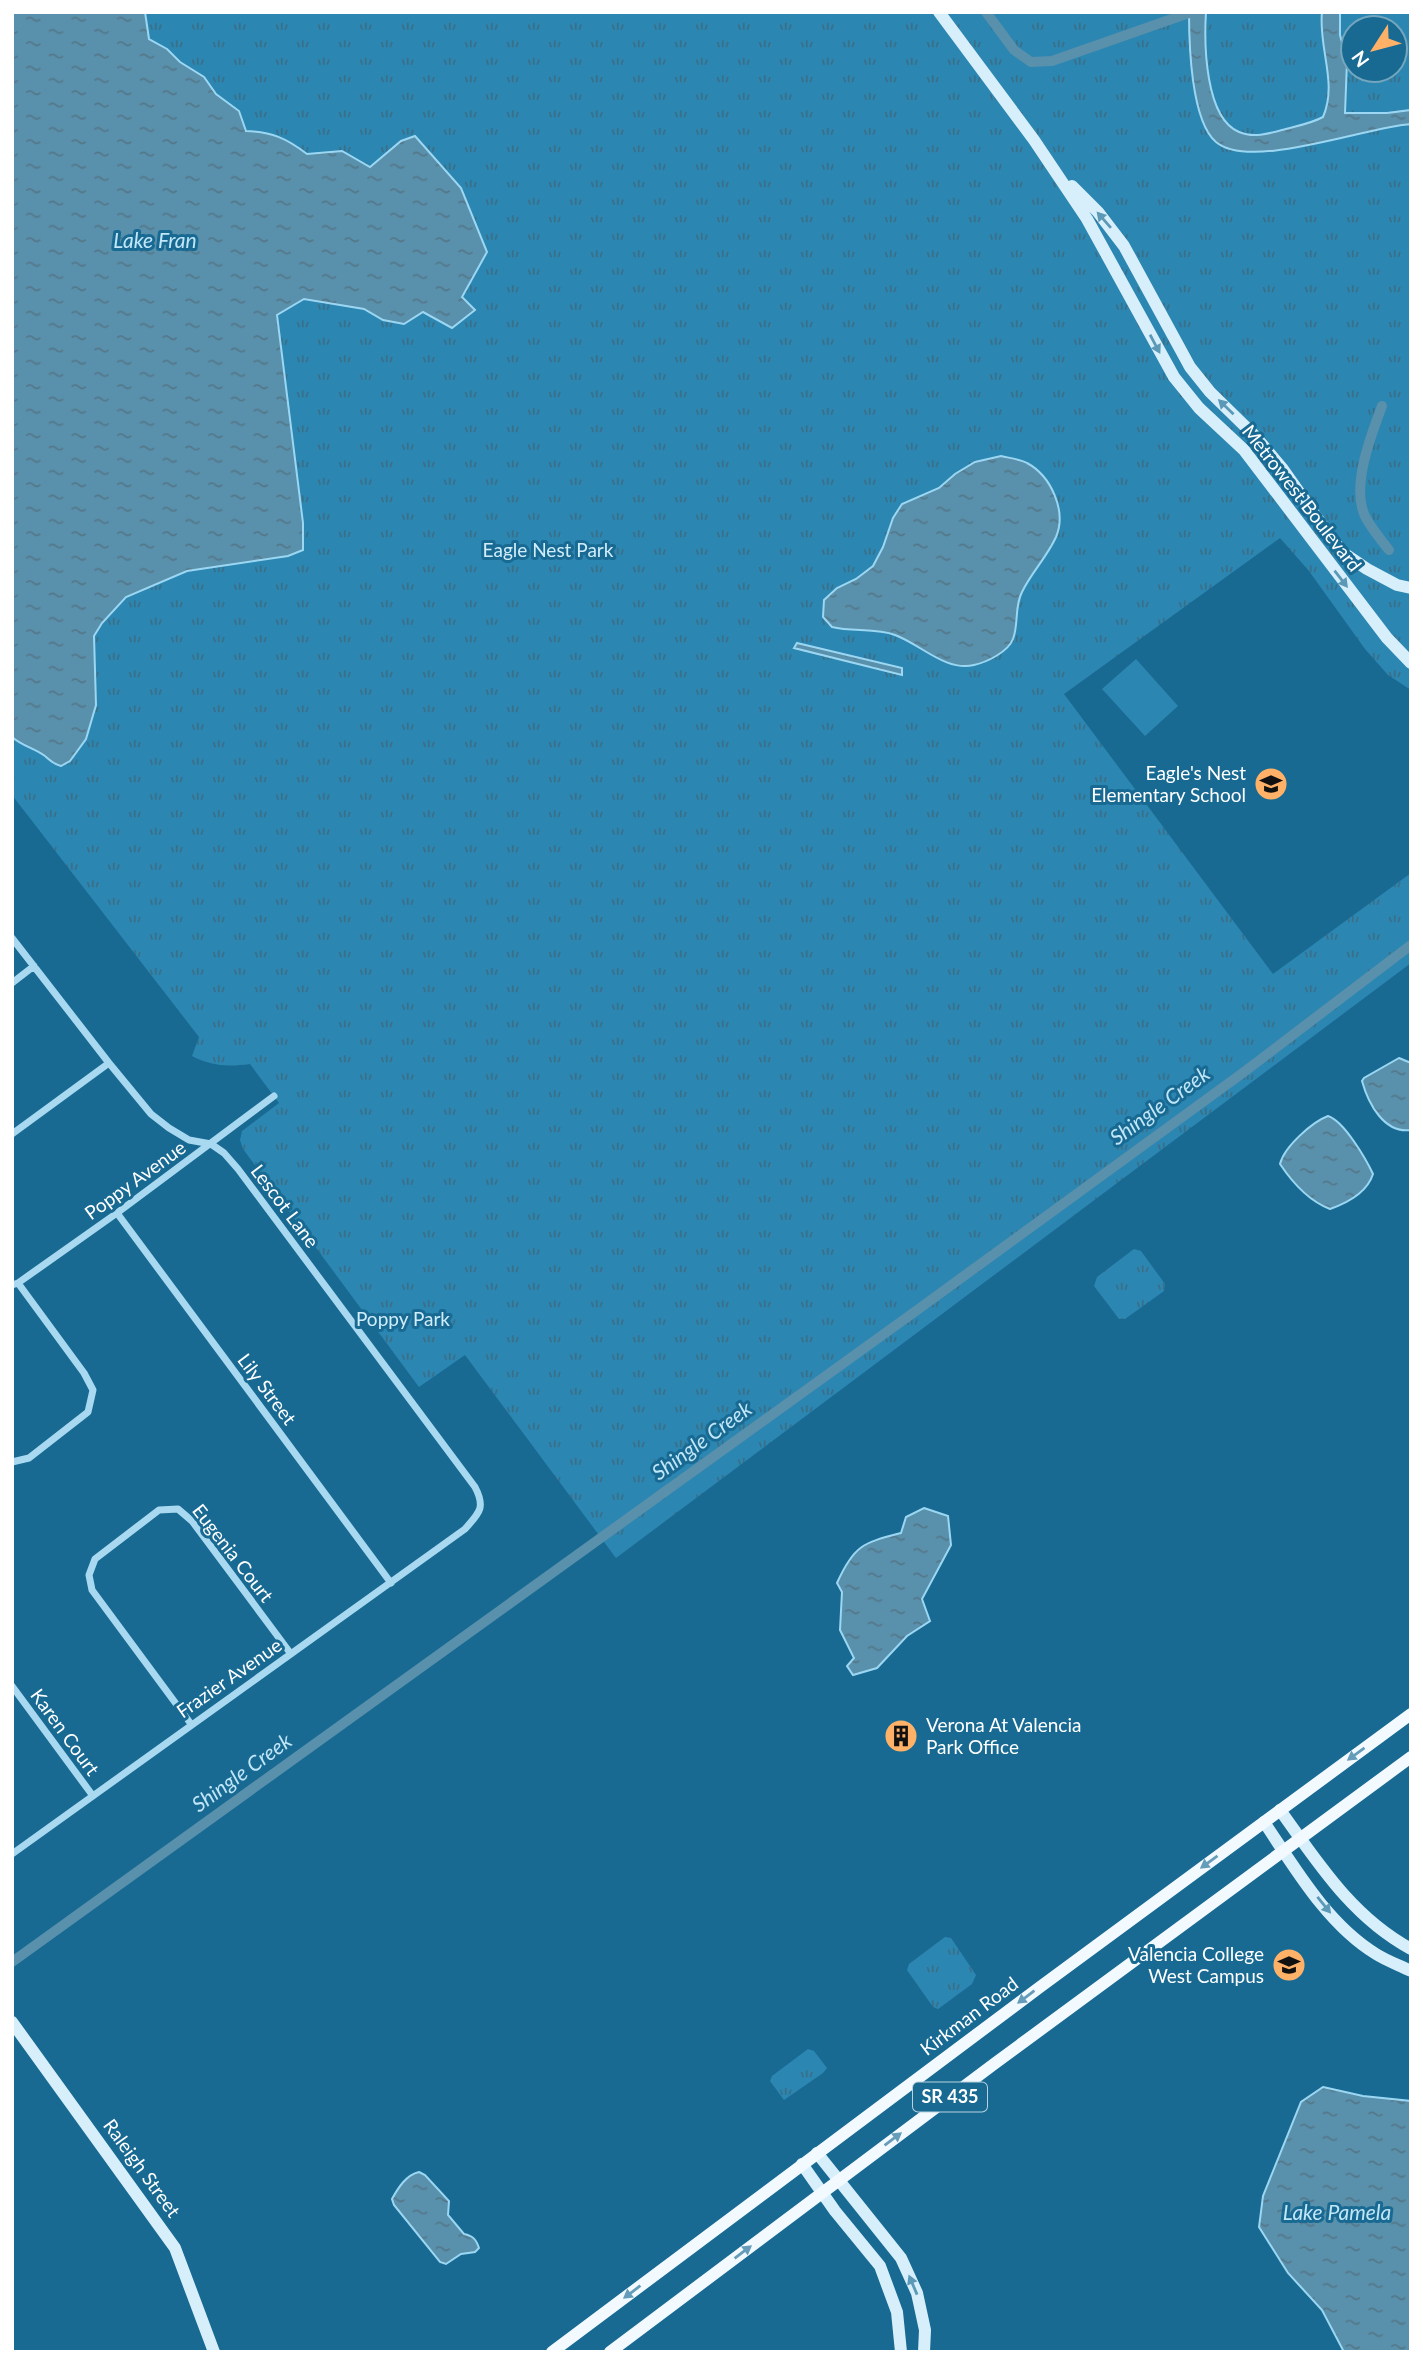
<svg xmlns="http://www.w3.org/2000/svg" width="1423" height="2364" font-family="Lato,sans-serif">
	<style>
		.grass { fill: #2c86b2 }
		.park { fill: url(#park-tufts); fill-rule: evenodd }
		.water { fill: url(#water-ripples); stroke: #9bd7f2; stroke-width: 2 }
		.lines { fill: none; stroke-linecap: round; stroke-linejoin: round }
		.canal { stroke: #5990ac; stroke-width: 10 }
		.street { stroke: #a9d9f0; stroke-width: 7 }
		.secondary { stroke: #d7effb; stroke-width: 12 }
		.primary { stroke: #f2faff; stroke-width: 12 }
		.oneway { fill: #5b99b7 }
		.oneway2 { fill: #649cb9 }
		.labels { text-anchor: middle; stroke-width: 6; stroke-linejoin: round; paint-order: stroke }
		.shield { fill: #186a93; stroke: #bad2df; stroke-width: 2 }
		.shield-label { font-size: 18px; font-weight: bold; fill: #fff }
		.street-label { font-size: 19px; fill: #fff; stroke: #186a93 }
		.park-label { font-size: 19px; fill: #d0edfb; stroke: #186a93 }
		.poi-label { font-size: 19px; fill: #fff; stroke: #186a93; text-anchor: end }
		.water-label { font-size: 21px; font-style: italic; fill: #c0e6f8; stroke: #186a93 }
	</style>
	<defs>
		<pattern id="park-tufts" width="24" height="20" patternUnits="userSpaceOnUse" patternTransform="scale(1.75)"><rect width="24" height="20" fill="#2c86b2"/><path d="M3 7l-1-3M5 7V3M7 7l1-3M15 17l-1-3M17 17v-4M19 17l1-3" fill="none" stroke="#396f89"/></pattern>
		<pattern id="water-ripples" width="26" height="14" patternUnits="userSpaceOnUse" patternTransform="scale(1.75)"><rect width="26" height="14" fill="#5990ac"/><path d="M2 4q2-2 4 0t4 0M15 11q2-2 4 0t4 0" fill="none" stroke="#54788a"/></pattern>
	</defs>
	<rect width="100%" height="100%" fill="#186a93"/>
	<path class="grass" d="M1136,659L1178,706L1145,736L1102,689Z"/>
	<path class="park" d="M12,12H1411V690L1388,675L1365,649L1309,571L1280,538L1064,694L1273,974L1411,873V963L616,1558L465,1355L419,1387L243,1149L240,1140L242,1131L279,1103L250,1064C227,1067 212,1066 192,1056L199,1037L12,795ZM1353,28H1395V70H1353Z
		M1134,1249L1141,1251L1165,1284L1164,1291L1125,1319H1119L1094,1286L1097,1277Z
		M945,1937L951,1938L976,1975L972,1984L938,2009L933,2007L907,1970L909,1964Z
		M808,2049L814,2051L827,2068L823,2073L784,2100L770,2081L772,2076Z"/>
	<path class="water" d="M12,12H145L149,39L167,49L180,62L204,77L216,94L239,111L246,131C272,132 286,138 307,154L342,151L370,167L401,141L415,136L461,188L487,252L462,297L475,310L452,328L423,312L404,324L383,320L364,309L304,299L277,315L303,523V550L288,556L187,571L126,597L102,623L94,636L96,705L86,739L70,761L61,766C53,764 51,761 45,756C34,748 22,746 12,737Z
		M1189,12H1206C1204,44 1205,118 1239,132C1253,138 1268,134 1282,130C1296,126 1310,124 1323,117C1338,83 1318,47 1322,12H1340V35L1347,61L1345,113H1387L1411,110V124C1366,127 1250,171 1216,142C1191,121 1189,44 1189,12Z
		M1001,456C1009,458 1020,459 1027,463C1051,476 1067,511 1056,537C1047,557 1031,573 1022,592C1014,608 1019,623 1013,639C1008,652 987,662 974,665C946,672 920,644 895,635C876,628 852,632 832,627L823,617L824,600L837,588L856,579L873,566L883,547L893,518L902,504L939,488L955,474L975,462Z
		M797,643L902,668V675L794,648Z
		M1399,1058L1411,1063V1130C1384,1134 1368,1103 1362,1081L1364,1078Z
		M1328,1116C1344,1121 1366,1159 1373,1174C1367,1193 1347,1203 1330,1209C1309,1201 1292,1182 1280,1164C1284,1147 1312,1122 1328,1116Z
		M924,1508L948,1516L951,1545L922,1599L930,1621L907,1636L877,1668L853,1675L847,1666L854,1658L840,1630L842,1592L837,1583C854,1545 863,1543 901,1533L906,1517Z
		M1323,2087L1363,2096L1411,2101V2352H1344L1322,2310L1288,2273L1259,2227L1263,2196L1301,2102Z
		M419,2172L425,2175L449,2201L448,2215L464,2234C473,2236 476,2239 479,2248L475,2252L461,2254L446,2264L440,2262L394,2205L392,2199C398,2188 406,2175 419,2172Z"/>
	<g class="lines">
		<path class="canal" d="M986,12L1014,50L1031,62L1052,61L1189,13
			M1382,406C1371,435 1350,489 1366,518C1372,529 1381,540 1389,550
			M12,1962L920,1308L1244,1072L1411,945"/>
		<path class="street" d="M12,938L109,1063L151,1114L169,1128L189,1140L211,1144L224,1153L238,1169L475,1487C486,1508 479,1513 465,1529L12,1854
			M12,983L34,966
			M12,1134L109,1063
			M117,1213L391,1583
			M12,1285L18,1283L117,1213L274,1096
			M12,1462L29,1458L88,1412L93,1390L84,1373L18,1283
			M12,1686L93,1796
			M191,1724L92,1590L89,1575L95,1559L159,1510L178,1509L192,1521L291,1654"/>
		<path class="secondary" d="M939,12L1034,140L1087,219L1174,377L1199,408L1244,450L1387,638L1411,663
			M1072,186L1098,212L1124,246L1190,367L1210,392L1255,436L1282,468L1332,539L1342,552L1367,569L1397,585L1411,588
			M1280,1810C1318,1863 1352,1917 1411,1949
			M1264,1822C1295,1868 1327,1924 1376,1954C1387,1961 1399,1965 1411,1971
			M12,2022L175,2248L214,2352
			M817,2153L901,2258L917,2293L925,2330L924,2352
			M802,2164L835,2211L880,2266L897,2312L901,2352"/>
		<path class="primary" d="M552,2352L1040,1987L1411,1714
			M610,2352L994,2064L1411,1757"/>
	</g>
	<defs><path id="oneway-solid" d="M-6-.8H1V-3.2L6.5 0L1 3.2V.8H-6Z" transform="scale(1.75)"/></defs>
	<g class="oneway">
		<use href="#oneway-solid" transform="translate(1104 220) rotate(-131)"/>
		<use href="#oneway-solid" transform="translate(1155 344) rotate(62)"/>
		<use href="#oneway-solid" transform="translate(1226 407) rotate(-136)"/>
		<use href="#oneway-solid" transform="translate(1341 579) rotate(52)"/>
		<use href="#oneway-solid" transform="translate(1324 1905) rotate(51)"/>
		<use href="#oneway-solid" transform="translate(913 2285) rotate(-113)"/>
	</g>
	<g class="oneway2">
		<use href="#oneway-solid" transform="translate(1356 1754) rotate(144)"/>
		<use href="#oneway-solid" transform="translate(1209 1862) rotate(144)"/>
		<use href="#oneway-solid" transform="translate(1026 1997) rotate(143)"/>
		<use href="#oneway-solid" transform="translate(893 2139) rotate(-37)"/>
		<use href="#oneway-solid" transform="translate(743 2252) rotate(-37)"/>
		<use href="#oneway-solid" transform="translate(632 2292) rotate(143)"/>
	</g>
	<defs>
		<symbol id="school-disc" viewBox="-11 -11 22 22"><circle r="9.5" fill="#ffb168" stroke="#186a93"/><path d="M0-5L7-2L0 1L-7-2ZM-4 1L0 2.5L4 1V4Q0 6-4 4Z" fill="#111"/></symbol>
		<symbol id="building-disc" viewBox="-11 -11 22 22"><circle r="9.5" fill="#ffb168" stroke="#186a93"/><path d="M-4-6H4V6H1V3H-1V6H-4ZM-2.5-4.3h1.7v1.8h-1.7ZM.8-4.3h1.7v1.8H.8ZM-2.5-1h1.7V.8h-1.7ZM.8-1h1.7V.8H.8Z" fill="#111"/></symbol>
		<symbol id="university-disc" viewBox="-11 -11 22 22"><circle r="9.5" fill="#ffb168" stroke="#186a93"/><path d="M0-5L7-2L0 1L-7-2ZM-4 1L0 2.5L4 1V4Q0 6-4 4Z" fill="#111"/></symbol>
	</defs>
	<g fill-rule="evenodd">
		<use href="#school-disc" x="1252" y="765" width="38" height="38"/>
		<use href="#building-disc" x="882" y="1717" width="38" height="38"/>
		<use href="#university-disc" x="1270" y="1946" width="38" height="38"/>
	</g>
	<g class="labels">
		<rect class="shield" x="913" y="2082.5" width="74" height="29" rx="5"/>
		<g class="shield-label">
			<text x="950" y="2103">SR 435</text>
		</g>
		<g class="street-label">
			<text transform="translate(1302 498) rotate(52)" y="7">Metrowest Boulevard</text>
			<text transform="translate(135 1180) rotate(-36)" y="7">Poppy Avenue</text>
			<text transform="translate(285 1206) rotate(53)" y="7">Lescot Lane</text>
			<text transform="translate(267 1389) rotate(53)" y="7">Lily Street</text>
			<text transform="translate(233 1553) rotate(52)" y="7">Eugenia Court</text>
			<text transform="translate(229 1678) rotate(-35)" y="7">Frazier Avenue</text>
			<text transform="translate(65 1732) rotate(54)" y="7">Karen Court</text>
			<text transform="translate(969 2016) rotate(-37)" y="7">Kirkman Road</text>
			<text transform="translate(142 2168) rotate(54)" y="7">Raleigh Street</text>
		</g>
		<g class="park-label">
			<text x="548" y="557">Eagle Nest Park</text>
			<text x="403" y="1326">Poppy Park</text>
		</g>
		<g class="poi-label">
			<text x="1246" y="780">Eagle's Nest<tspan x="1246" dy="22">Elementary School</tspan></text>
			<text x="926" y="1732" text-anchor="start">Verona At Valencia<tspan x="926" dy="22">Park Office</tspan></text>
			<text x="1264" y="1961">Valencia College<tspan x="1264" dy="22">West Campus</tspan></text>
		</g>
		<g class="water-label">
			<text x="155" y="248">Lake Fran</text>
			<text transform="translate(1160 1106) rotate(-36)" y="7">Shingle Creek</text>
			<text transform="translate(702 1441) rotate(-36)" y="7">Shingle Creek</text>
			<text transform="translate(242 1773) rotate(-36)" y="7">Shingle Creek</text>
			<text x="1337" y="2220">Lake Pamela</text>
		</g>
	</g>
	<rect width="1423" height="2364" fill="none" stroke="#ffffff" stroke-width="28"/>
	<g transform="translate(1374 49) rotate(234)"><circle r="33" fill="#186a93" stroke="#74a6be" stroke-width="2"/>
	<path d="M0-5L12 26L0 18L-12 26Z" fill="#ffb168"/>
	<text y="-10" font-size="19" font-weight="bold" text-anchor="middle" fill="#ffffff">N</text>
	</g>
</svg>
